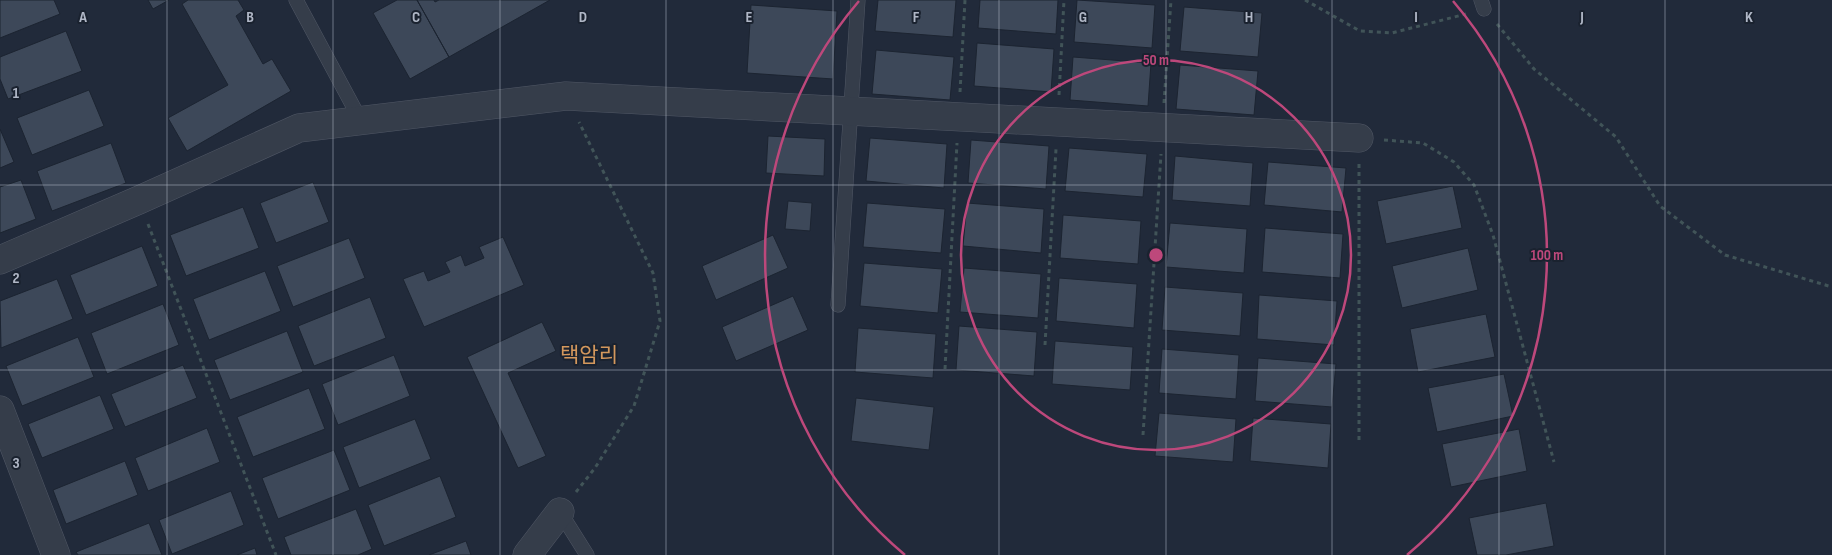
<svg xmlns="http://www.w3.org/2000/svg" width="1832" height="555" font-family="'Sofia Sans Condensed','Noto Sans KR',sans-serif">
	<style>
		.building { fill: #3d4859; stroke: #1c2431 }
		.lines { fill: none; stroke-linecap: round; stroke-linejoin: round }
		.service-casing { stroke: #505765; stroke-width: 15 }
		.minor-casing { stroke: #505765; stroke-width: 29 }
		.path { stroke: #415458; stroke-width: 3; stroke-dasharray: 4 4; stroke-linecap: butt }
		.service { stroke: #353d4a; stroke-width: 14 }
		.minor { stroke: #353d4a; stroke-width: 28 }
		.grid { fill: none; stroke: #b0b7c6; stroke-width: 1; stroke-opacity: 0.55 }
		.ring { fill: none; stroke: #bd487b; stroke-width: 2.5 }
		.labels { text-anchor: middle; stroke-width: 4; stroke-linejoin: round; paint-order: stroke }
		.quarter-label { font-size: 21px; fill: #d4985d; stroke: #1a222f }
		.grid-label { font-size: 16px; text-anchor: middle; font-weight: bold; fill: #b0b7c6; stroke: #1a222f; stroke-width: 4; stroke-linejoin: round; paint-order: stroke }
		.centre { fill: #bd487b; stroke: #1a222f; stroke-width: 2.5 }
		.ring-label { font-size: 15px; text-anchor: middle; font-weight: bold; fill: #bd487b; stroke: #1a222f; stroke-width: 4; stroke-linejoin: round; paint-order: stroke }
	</style>
	<rect width="100%" height="100%" fill="#212a3a"/>
	<path class="building" d="M0,0H54L60,14L0,38Z
		M148,0H169L153,9Z
		M188,0H238L244,10L236,16L263,64L272,59L291,91L187,151L168,118L228,85L182,4Z
		M397,0H417L449,57L410,79L373,13Z
		M417,0H434L435,2L439,0H550L449,57Z
		M878,0H956L953,37L875,31Z
		M980,0H1058L1056,34L978,28Z
		M1077,0L1155,5L1152,48L1074,42Z
		M751,5L837,11L833,79L747,73Z
		M1184,7L1262,13L1258,57L1180,51Z
		M66,31L82,71L8,99L0,79V57Z
		M977,43L1054,49L1051,92L974,86Z
		M876,50L954,57L950,100L872,94Z
		M1073,57L1151,63L1148,106L1070,100Z
		M1180,65L1258,71L1254,115L1176,109Z
		M89,90L104,126L32,155L17,118Z
		M0,129L14,162L0,168Z
		M768,136L825,139L824,176L766,173Z
		M870,138L947,144L944,188L866,181Z
		M971,140L1049,146L1046,189L968,183Z
		M111,143L126,183L52,211L37,171Z
		M1069,148L1147,154L1143,197L1065,191Z
		M1175,156L1253,163L1250,206L1172,200Z
		M1268,162L1346,168L1342,212L1264,205Z
		M21,180L36,219L0,233V187Z
		M313,182L329,222L276,243L260,203Z
		M1453,186L1462,228L1386,244L1377,201Z
		M788,201L812,203L810,231L785,229Z
		M867,203L945,209L941,253L863,247Z
		M967,203L1044,209L1041,253L963,246Z
		M243,207L259,248L186,276L170,235Z
		M1063,215L1141,221L1138,264L1060,258Z
		M1170,223L1247,229L1244,273L1166,267Z
		M1265,228L1343,234L1340,278L1262,272Z
		M773,235L788,268L716,300L702,266Z
		M503,237L524,285L424,327L403,279L424,271L428,281L450,272L445,262L461,255L465,266L484,258L479,247Z
		M349,238L365,278L293,307L277,266Z
		M142,246L158,286L86,315L70,275Z
		M1468,248L1478,290L1402,308L1392,266Z
		M864,263L942,269L938,313L860,306Z
		M964,268L1041,274L1038,318L960,312Z
		M265,271L281,311L209,340L193,299Z
		M1059,278L1137,284L1134,328L1056,321Z
		M57,279L73,319L1,348L0,301Z
		M1165,287L1243,293L1240,336L1162,330Z
		M1259,295L1337,301L1334,345L1257,339Z
		M793,296L808,330L736,361L722,327Z
		M370,297L386,338L314,366L298,326Z
		M163,304L179,345L107,374L91,333Z
		M1486,314L1495,357L1418,372L1410,329Z
		M542,322L556,351L508,373L546,456L518,468L467,357Z
		M959,326L1037,332L1034,376L956,370Z
		M858,328L936,334L933,378L855,372Z
		M287,331L303,372L230,400L214,360Z
		M78,337L94,377L22,406L6,366Z
		M1055,341L1133,347L1130,390L1052,384Z
		M1162,349L1239,355L1236,399L1159,393Z
		M394,355L410,396L338,425L322,384Z
		M1258,358L1336,364L1332,407L1255,401Z
		M183,365L197,398L125,427L111,394Z
		M1504,374L1513,416L1437,432L1428,388Z
		M309,388L325,429L253,457L237,417Z
		M100,395L114,429L42,458L28,424Z
		M856,398L934,407L929,450L851,441Z
		M1159,413L1236,419L1233,462L1155,456Z
		M1253,418L1331,424L1328,468L1250,461Z
		M415,419L431,459L359,488L343,447Z
		M207,428L220,462L148,491L135,458Z
		M1519,429L1527,471L1451,487L1442,444Z
		M334,450L350,490L278,519L262,478Z
		M125,461L138,495L66,524L53,490Z
		M440,476L456,517L384,546L368,505Z
		M231,491L244,525L172,554L159,520Z
		M1546,503L1554,546L1506,555H1477L1469,518Z
		M356,509L372,549L358,555H291L284,537Z
		M149,523L162,555H78L76,552Z
		M466,541L471,555H429Z
		M255,548L257,555H237Z"/>
	<g class="lines">
		<defs>
			<path id="service" d="M296,0L361,121
				M1481,0L1484,9
				M838,305L858,0
				M560,512L587,555"/>
			<path id="minor" d="M0,260L139,200L299,128L566,96L1359,138
				M0,410L56,555
				M527,555L560,512"/>
		</defs>
		<use href="#service" class="service-casing"/>
		<use href="#minor" class="minor-casing"/>
		<path class="path" d="M1305,0L1360,31L1392,33L1466,14
			M1497,24L1534,69L1616,137L1660,206L1725,255L1832,287
			M960,92L965,0
			M1059,95L1064,0
			M1164,103L1171,0
			M1384,140L1423,143L1454,162L1474,185L1493,235L1554,462
			M1359,164V440
			M148,224L276,555
			M1045,345L1056,149
			M945,369L957,143
			M1143,435L1161,154
			M576,492L595,468L634,406L660,321L653,273L579,122"/>
		<use href="#service" class="service"/>
		<use href="#minor" class="minor"/>
	</g>
	<path class="grid" d="M167,0V555M333,0V555M500,0V555M666,0V555M833,0V555M999,0V555M1166,0V555M1332,0V555M1499,0V555M1665,0V555M0,185H1832M0,370H1832"/>
	<g class="ring">
		<circle cx="1156" cy="255" r="195"/>
		<path d="M905 555A391 391 0 0 1 859 1M1453 1A391 391 0 0 1 1407 555"/>
	</g>
	<g class="labels">
		<g class="quarter-label">
			<text x="589" y="362">택암리</text>
		</g>
	</g>
	<g class="grid-label">
		<text x="83" y="22">A</text>
		<text x="250" y="22">B</text>
		<text x="416" y="22">C</text>
		<text x="583" y="22">D</text>
		<text x="749" y="22">E</text>
		<text x="916" y="22">F</text>
		<text x="1083" y="22">G</text>
		<text x="1249" y="22">H</text>
		<text x="1416" y="22">I</text>
		<text x="1582" y="22">J</text>
		<text x="1749" y="22">K</text>
		<text x="16" y="98">1</text>
		<text x="16" y="283">2</text>
		<text x="16" y="468">3</text>
	</g>
	<circle cx="1156" cy="255" r="8" class="centre"/>
	<g class="ring-label">
		<text x="1156" y="65">50 m</text>
		<text x="1547" y="260">100 m</text>
	</g>
</svg>
